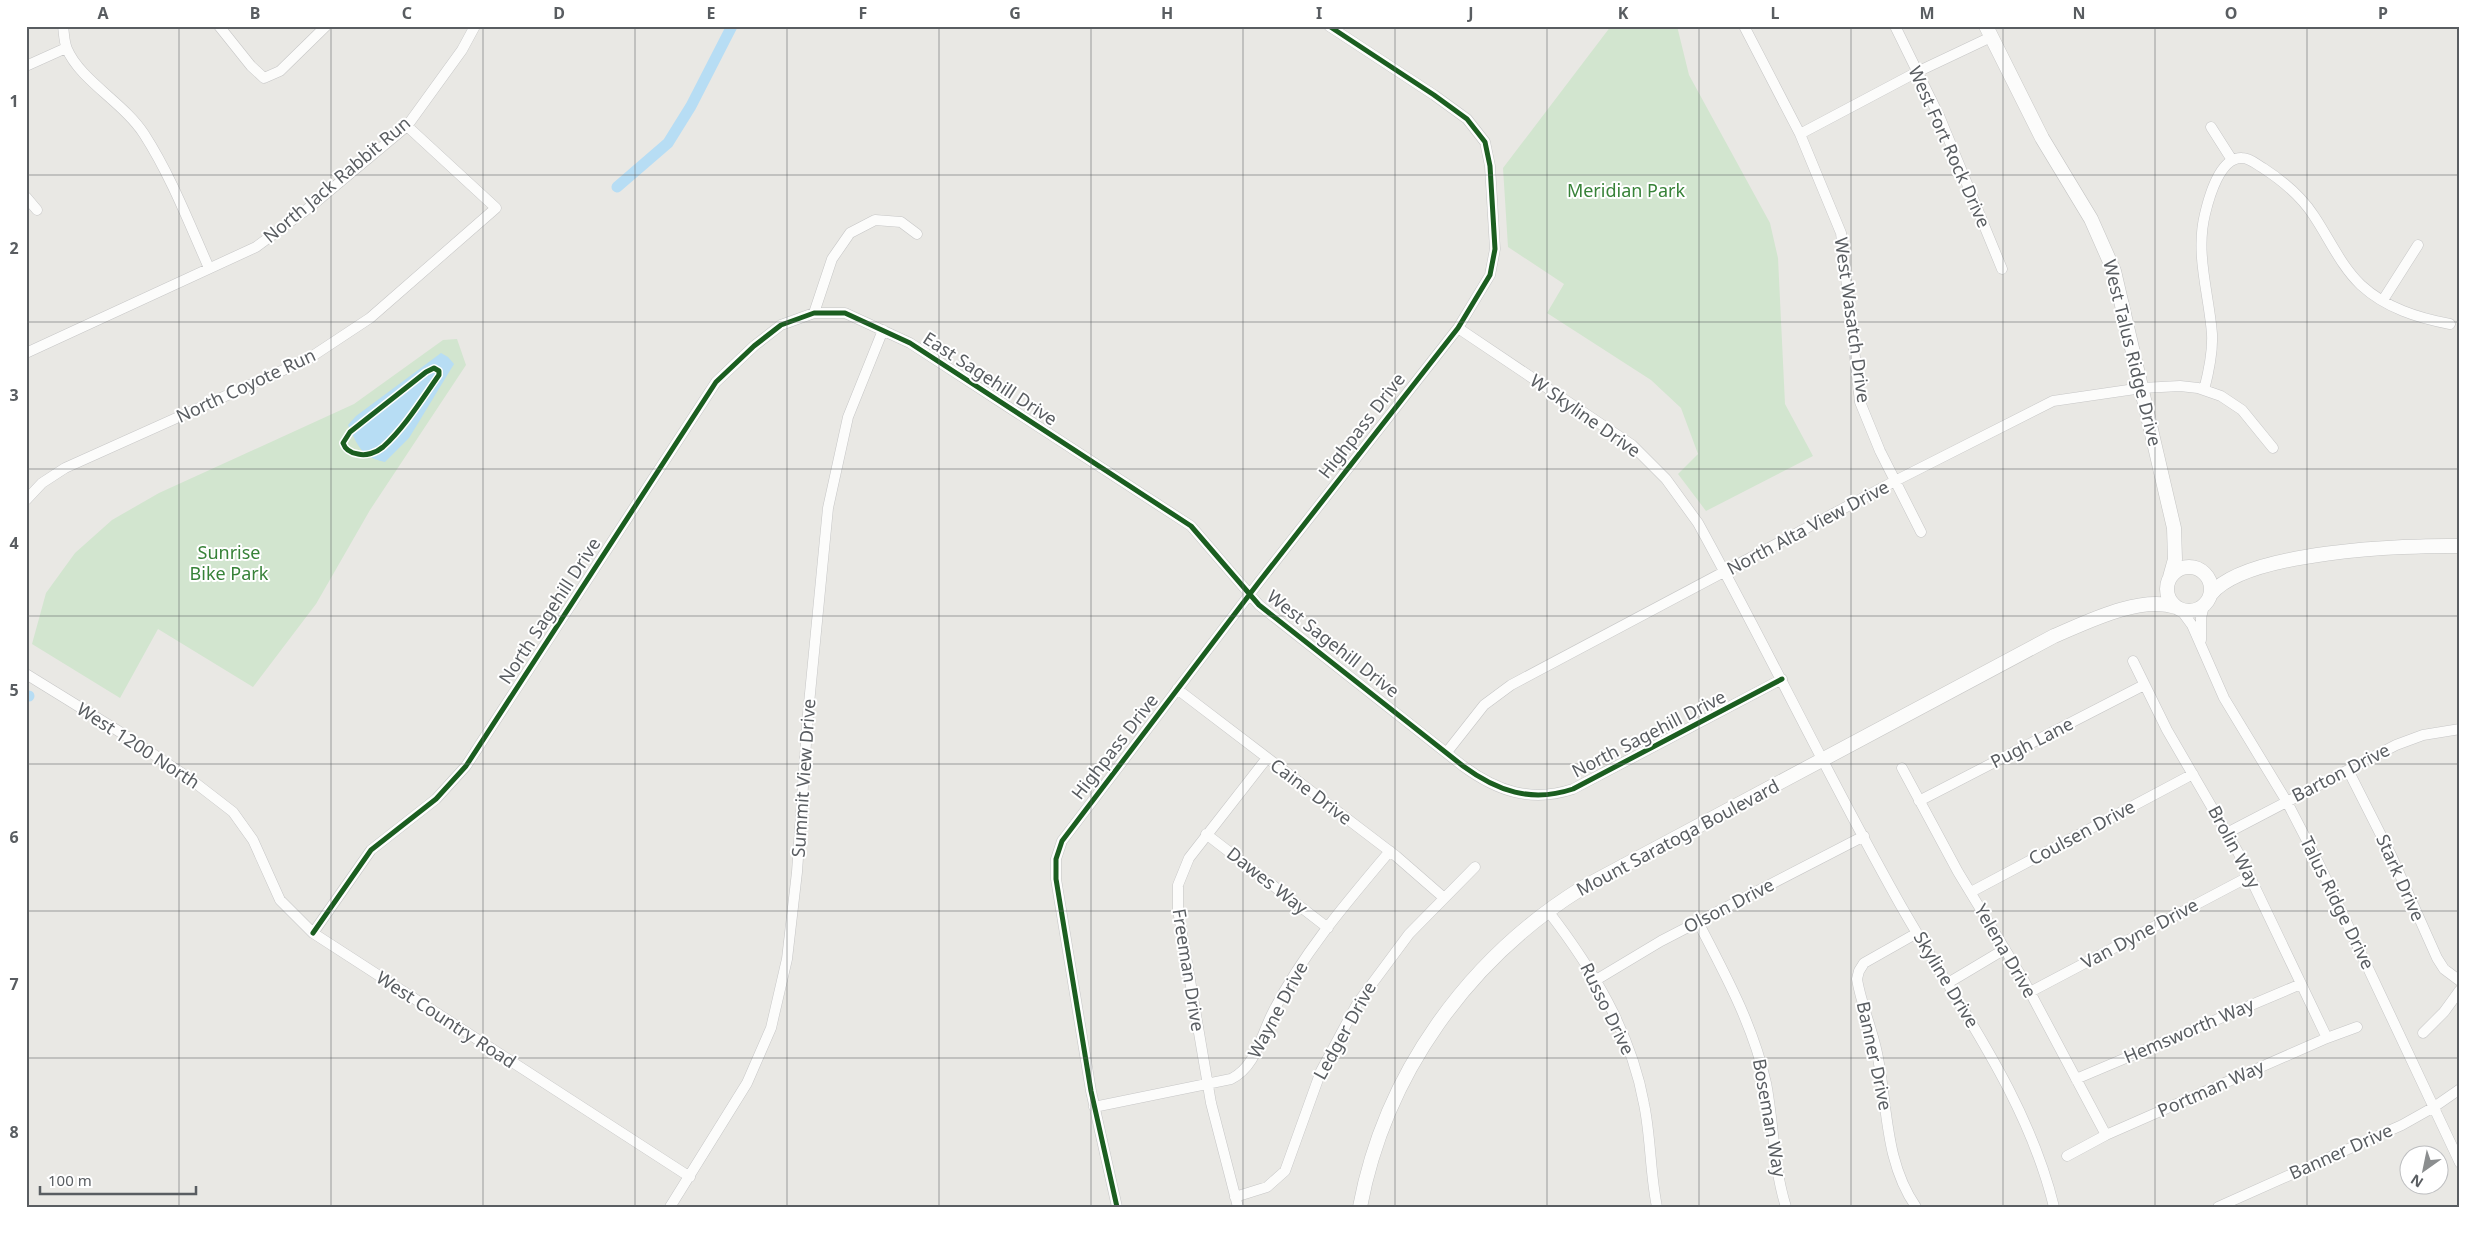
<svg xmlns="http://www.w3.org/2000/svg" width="2486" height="1233" font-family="'Noto Sans',sans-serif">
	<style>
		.green { fill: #d2e5cf }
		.water { fill: #b7ddf4 }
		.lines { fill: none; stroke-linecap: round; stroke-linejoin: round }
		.canal { stroke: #b7ddf4; stroke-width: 11 }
		.street-casing { stroke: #c6c6c6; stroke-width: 11 }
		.secondary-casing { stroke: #c5c5c4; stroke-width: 15 }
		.street { stroke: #fcfcfb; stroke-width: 10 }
		.secondary { stroke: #fcfcfb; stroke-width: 14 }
		.cycleway-casing { stroke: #fff; stroke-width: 8 }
		.cycleway { stroke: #1b5e20; stroke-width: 5 }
		.grid { fill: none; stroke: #595d61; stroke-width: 1; stroke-opacity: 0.55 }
		.labels { text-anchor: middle; stroke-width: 4; stroke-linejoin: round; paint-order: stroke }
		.street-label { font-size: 18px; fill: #595d61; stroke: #fff }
		.park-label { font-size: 18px; fill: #378238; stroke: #fff }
		.neatline { fill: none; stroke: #595d61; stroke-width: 2 }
		.grid-label { font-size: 16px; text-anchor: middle; font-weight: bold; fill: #595d61 }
	</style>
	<rect width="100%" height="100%" fill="#e9e8e4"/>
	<path class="green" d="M1611,26H1677L1689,75L1770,223L1778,258L1785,404L1813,456L1706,511L1678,474L1698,454L1681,408L1651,380L1547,313L1564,284L1508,247L1503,168Z
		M457,339L466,365L370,510L316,604L253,687L158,629L120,698L32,644L46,593L75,553L112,520L159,493L354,404L443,340Z"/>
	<path class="water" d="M441,353L448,357L454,364L409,438L385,462C361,457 358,446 348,425L356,416Z"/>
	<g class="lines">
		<path class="canal" d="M617,187L668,143L691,106L732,26
			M26,696H29"/>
		<defs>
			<path id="street" d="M63,26C64,33 64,42 67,49C80,80 124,103 144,134C171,176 189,223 209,268
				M219,26L251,66L264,78L280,71L326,26
				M1744,26L1800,134L1841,233L1860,402L1880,451L1921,532
				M1895,26L1940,118L2002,269
				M26,66L66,48
				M2211,127L2232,160
				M1800,134L1917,72L1991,37
				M26,197L37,210
				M2383,300L2418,245
				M814,313L832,259L850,233L875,220L901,222L917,234
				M1458,328L1632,445L1666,479L1698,523C1766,646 1827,774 1896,897C1952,998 2026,1092 2054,1207
				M26,353L256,247L310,207L407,126L462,50L475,26
				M2204,390C2209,371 2213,353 2212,334C2209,294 2195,254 2205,214C2209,197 2220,157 2242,158C2250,158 2256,164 2263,168C2283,181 2301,196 2314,216C2330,240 2341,266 2361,285C2386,308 2418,318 2450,324
				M26,500L42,483L65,468L308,359L370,318L496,208L407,126
				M2181,610L2192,625L2224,698L2287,802L2318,862L2460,1163
				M2201,640V618L2204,605
				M2133,661L2167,730L2239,854L2327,1038
				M26,674L120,732L189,778L233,812L253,840L280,900L313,933L690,1177
				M1177,689L1396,856L1443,897
				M1447,752L1484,705L1511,685L1895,481L2053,401L2142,388L2180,386L2198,388L2221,396L2242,410L2273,448
				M1902,768L1958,872L2023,979L2106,1135
				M2348,770L2391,855L2437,958L2444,969L2460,981
				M1919,801L2144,685
				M2227,833L2396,745L2423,735L2460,729
				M1206,834L1328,928
				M1971,892L2193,774
				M1548,911C1592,968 1631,1032 1644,1104C1651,1138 1650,1173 1657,1207
				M1698,922C1725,974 1753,1025 1766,1083C1774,1124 1773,1166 1786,1207
				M313,933L371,850L436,799L466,766L716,382L754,346L781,325L814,313H845L910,343L1191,526L1259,605L1463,766C1497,791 1531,803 1573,789L1782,679
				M1596,980L1661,941L1864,836
				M1948,983L2005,949
				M2030,992L2250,876
				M2423,1033L2444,1012L2460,990
				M2076,1079L2301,984
				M1094,1107L1231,1079C1256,1067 1261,1035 1273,1012C1303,953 1347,902 1390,851
				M2067,1156L2106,1135L2327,1038L2357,1027
				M1235,1197L1267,1187L1285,1171L1321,1071L1357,1004L1409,934L1475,867
				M670,1207L747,1083L771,1028L787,959L797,872L808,714L828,508L848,417L883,330
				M1117,1207L1091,1091L1056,879V859L1062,841L1259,582L1458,328L1490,275L1495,249L1490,166L1485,142L1467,119L1434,95L1329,26
				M1238,1207L1211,1103L1178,910V885L1189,858L1267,758
				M1916,1207C1884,1161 1888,1105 1877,1053C1872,1028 1861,1004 1857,979L1859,971L1864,963L1917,933
				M2218,1207L2402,1125L2434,1107L2460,1089"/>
			<path id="secondary" d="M1986,26L2042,138L2091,219L2114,271L2174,528L2175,559L2170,577
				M2167 589a22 22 0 1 1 44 0a22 22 0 1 1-44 0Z
				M2211,594C2246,551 2405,545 2460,546
				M1360,1207C1385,1074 1468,959 1582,888L2054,636C2087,622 2140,595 2176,607"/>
		</defs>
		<use href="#street" class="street-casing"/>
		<use href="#secondary" class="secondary-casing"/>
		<use href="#street" class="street"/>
		<use href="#secondary" class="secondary"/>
		<defs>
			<path id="cycleway" d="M434,368L439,371V375C422,399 405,427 383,447C376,453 366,456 358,454C351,453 345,449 343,443L350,432L426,372Z
				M313,933L371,850L436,799L466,766L716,382L754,346L781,325L814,313H845L910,343L1191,526L1259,605L1463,766C1497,791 1531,803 1573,789L1782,679
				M1117,1207L1091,1091L1056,879V859L1062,841L1259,582L1458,328L1490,275L1495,249L1490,166L1485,142L1467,119L1434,95L1329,26"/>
		</defs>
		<use href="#cycleway" class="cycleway-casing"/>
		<use href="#cycleway" class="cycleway"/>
	</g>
	<path class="grid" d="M179,26V1207M331,26V1207M483,26V1207M635,26V1207M787,26V1207M939,26V1207M1091,26V1207M1243,26V1207M1395,26V1207M1547,26V1207M1699,26V1207M1851,26V1207M2003,26V1207M2155,26V1207M2307,26V1207M26,175H2460M26,322H2460M26,469H2460M26,616H2460M26,764H2460M26,911H2460M26,1058H2460"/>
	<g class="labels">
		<g class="street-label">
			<text transform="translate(1949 147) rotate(66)" y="6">West Fort Rock Drive</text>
			<text transform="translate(337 180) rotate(-40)" y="6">North Jack Rabbit Run</text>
			<text transform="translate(1852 320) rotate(82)" y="6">West Wasatch Drive</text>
			<text transform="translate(2132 353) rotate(76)" y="6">West Talus Ridge Drive</text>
			<text transform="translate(990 379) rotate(33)" y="6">East Sagehill Drive</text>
			<text transform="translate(246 386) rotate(-25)" y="6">North Coyote Run</text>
			<text transform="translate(1585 416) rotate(35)" y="6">W Skyline Drive</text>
			<text transform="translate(1362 426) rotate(-52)" y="6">Highpass Drive</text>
			<text transform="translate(1808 528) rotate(-28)" y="6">North Alta View Drive</text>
			<text transform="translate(550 611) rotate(-57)" y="6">North Sagehill Drive</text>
			<text transform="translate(1333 644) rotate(38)" y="6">West Sagehill Drive</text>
			<text transform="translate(1649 734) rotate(-27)" y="6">North Sagehill Drive</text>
			<text transform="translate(2032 743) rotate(-27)" y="6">Pugh Lane</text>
			<text transform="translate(138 746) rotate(33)" y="6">West 1200 North</text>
			<text transform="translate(1115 747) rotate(-52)" y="6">Highpass Drive</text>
			<text transform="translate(2341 773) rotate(-27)" y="6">Barton Drive</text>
			<text transform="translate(804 778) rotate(-86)" y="6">Summit View Drive</text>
			<text transform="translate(1311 792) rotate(37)" y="6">Caine Drive</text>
			<text transform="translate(2082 833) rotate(-28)" y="6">Coulsen Drive</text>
			<text transform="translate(1678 838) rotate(-28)" y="6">Mount Saratoga Boulevard</text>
			<text transform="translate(2234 847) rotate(62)" y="6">Brolin Way</text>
			<text transform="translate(2400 878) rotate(66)" y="6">Stark Drive</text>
			<text transform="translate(1267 881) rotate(38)" y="6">Dawes Way</text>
			<text transform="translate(2337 903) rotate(64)" y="6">Talus Ridge Drive</text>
			<text transform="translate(1729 906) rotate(-27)" y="6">Olson Drive</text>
			<text transform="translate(2140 934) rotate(-28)" y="6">Van Dyne Drive</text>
			<text transform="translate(2005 951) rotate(60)" y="6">Yelena Drive</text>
			<text transform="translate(1188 970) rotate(81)" y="6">Freeman Drive</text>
			<text transform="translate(1946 980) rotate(59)" y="6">Skyline Drive</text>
			<text transform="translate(1607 1009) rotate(64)" y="6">Russo Drive</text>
			<text transform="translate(1278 1010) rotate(-62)" y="6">Wayne Drive</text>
			<text transform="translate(446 1020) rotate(33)" y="6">West Country Road</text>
			<text transform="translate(1345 1031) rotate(-61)" y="6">Ledger Drive</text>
			<text transform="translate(2189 1031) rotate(-23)" y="6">Hemsworth Way</text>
			<text transform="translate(1874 1056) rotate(78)" y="6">Banner Drive</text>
			<text transform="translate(2211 1089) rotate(-24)" y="6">Portman Way</text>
			<text transform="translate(1769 1118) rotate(80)" y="6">Boseman Way</text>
			<text transform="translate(2341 1152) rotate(-24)" y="6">Banner Drive</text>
		</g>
		<g class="park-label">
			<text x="1626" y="197">Meridian Park</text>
			<text x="229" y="559">Sunrise<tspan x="229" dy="21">Bike Park</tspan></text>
		</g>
	</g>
	<rect width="2486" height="1233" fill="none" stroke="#ffffff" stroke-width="55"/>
	<g transform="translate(2424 1170) rotate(213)"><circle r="24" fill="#ffffff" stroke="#bdbec0"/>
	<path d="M0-4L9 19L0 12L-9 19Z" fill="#8b8e8f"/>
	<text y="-8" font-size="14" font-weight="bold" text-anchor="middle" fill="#595d61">N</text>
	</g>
	<path d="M40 1186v8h156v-8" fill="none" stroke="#595d61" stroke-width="2.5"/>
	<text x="48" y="1186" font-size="15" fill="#595d61" stroke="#ffffff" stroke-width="4" paint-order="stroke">100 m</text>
	<rect x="28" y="28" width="2430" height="1178" class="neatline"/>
	<g class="grid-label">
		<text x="103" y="19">A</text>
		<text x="255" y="19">B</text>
		<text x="407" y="19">C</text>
		<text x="559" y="19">D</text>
		<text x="711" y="19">E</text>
		<text x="863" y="19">F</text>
		<text x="1015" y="19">G</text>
		<text x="1167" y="19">H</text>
		<text x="1319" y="19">I</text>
		<text x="1471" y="19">J</text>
		<text x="1623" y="19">K</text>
		<text x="1775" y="19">L</text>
		<text x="1927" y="19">M</text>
		<text x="2079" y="19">N</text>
		<text x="2231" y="19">O</text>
		<text x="2383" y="19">P</text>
		<text x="14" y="107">1</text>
		<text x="14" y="254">2</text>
		<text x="14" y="401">3</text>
		<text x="14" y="549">4</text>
		<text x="14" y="696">5</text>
		<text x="14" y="843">6</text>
		<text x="14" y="990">7</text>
		<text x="14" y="1138">8</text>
	</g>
</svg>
